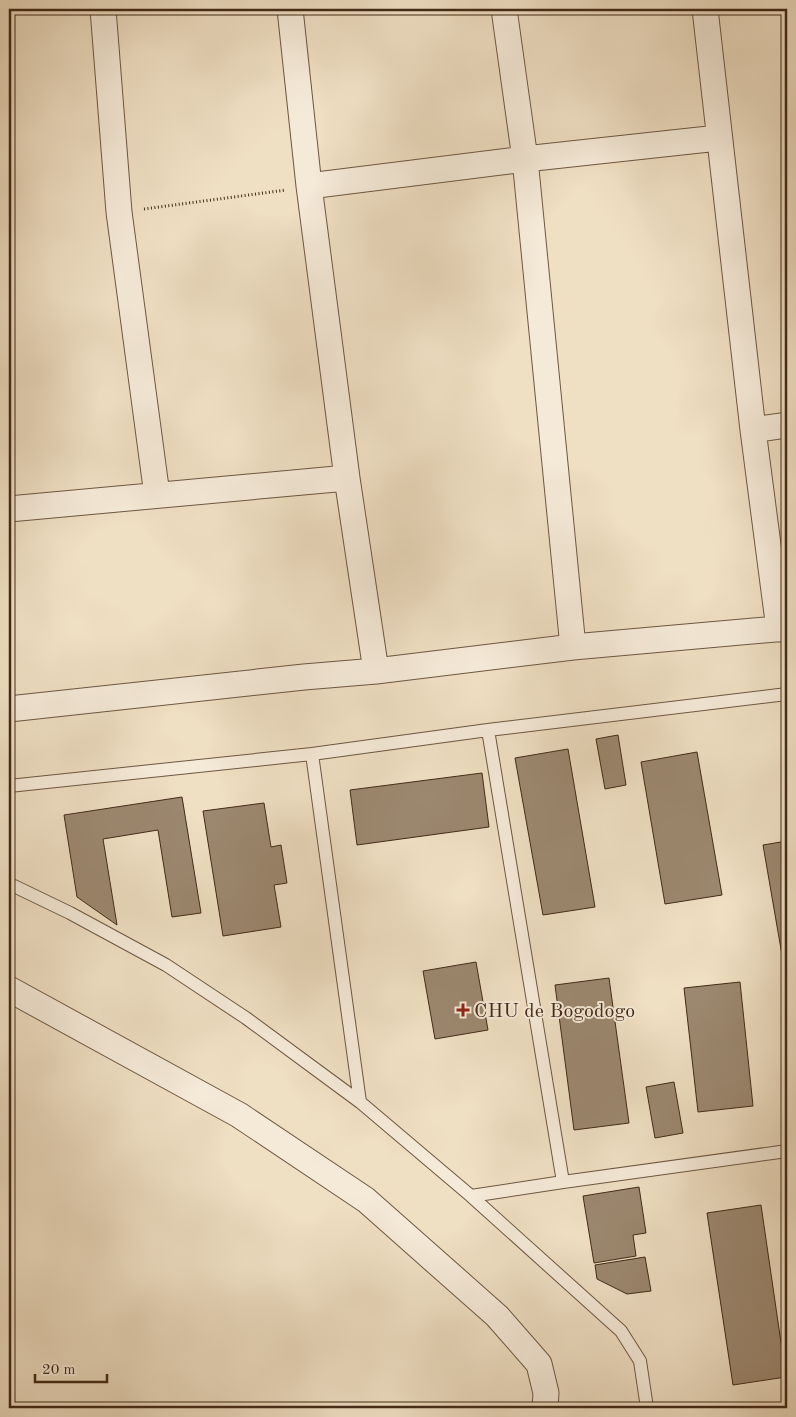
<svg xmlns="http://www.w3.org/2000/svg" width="796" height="1417" font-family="'Old Standard TT',serif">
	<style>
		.building { fill: #9c8870; stroke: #422a17 }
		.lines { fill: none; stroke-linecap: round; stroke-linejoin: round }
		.lane-casing { stroke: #6d5742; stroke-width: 14 }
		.street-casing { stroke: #6d5742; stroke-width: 27 }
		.path { stroke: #422a17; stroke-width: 3; stroke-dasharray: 1 2.5; stroke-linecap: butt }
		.lane { stroke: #f5ead8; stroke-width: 12 }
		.street { stroke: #f5ead8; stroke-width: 25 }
		.poi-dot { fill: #8f2418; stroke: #f5ead8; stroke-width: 2 }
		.labels { text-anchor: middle; stroke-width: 4; stroke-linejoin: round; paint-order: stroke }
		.poi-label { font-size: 20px; fill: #422a17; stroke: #f5ead8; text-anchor: start }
	</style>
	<rect width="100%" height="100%" fill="#efdfc3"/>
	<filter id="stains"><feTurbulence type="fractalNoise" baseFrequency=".004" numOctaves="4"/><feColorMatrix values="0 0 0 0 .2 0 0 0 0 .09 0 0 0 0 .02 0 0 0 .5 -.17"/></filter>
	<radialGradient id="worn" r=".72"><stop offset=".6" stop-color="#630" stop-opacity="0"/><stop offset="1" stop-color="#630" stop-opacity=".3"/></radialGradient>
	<!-- building -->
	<path class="building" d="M 618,735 L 626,785 L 605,789 L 596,739 Z
		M 568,749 L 595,907 L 543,915 L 515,758 Z
		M 697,752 L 722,895 L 665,904 L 641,762 Z
		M 482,773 L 489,827 L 357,845 L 350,790 Z
		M 182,797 L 201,913 L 172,917 L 158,830 L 103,839 L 117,925 L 77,897 L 64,815 Z
		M 264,803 L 271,847 L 281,845 L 287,883 L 274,885 L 281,927 L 223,936 L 203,811 Z
		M 787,841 L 787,984 L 763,845 Z
		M 476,962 L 488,1030 L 435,1039 L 423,971 Z
		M 609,978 L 629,1123 L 574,1130 L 555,985 Z
		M 740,982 L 753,1106 L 698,1112 L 684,988 Z
		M 674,1082 L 683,1133 L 655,1138 L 646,1087 Z
		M 639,1187 L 646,1233 L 633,1235 L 636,1256 L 594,1263 L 583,1196 Z
		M 761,1205 L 786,1377 L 733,1385 L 707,1213 Z
		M 645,1257 L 651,1291 L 627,1294 L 597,1279 L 595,1265 Z"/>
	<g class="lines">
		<defs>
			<path id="lane" d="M 312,754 L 360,1102
				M 9,786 L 312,754 L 488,730 L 787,694
				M 14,886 L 70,913 L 166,965 L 246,1018 L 360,1102 L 471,1196 L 621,1331 L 640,1361 L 647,1408
				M 563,1182 L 787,1151
				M 471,1196 L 563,1182 L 488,730"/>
			<path id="street" d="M 103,9 L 119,212 L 157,495
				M 290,9 L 309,186 L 347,478 L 376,671
				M 504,9 L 525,159 L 573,647
				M 705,9 L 753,430 L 779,629
				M 309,186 L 525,159 L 718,138
				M 753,430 L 787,425
				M 9,509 L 347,478
				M 9,709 L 304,677 L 376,671 L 573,647 L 787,628
				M 9,989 L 239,1115 L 366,1200 L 497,1316 L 539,1364 L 546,1393 L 545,1408"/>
		</defs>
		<!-- lane casing -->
		<use href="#lane" class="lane-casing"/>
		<!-- street casing -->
		<use href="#street" class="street-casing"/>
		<!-- path -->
		<path class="path" d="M 144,209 L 286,190"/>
		<!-- lane -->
		<use href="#lane" class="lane"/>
		<!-- street -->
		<use href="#street" class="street"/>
	</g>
	<!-- markers -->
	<path class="poi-dot" d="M460.5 1002.5h5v5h5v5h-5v5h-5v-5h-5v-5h5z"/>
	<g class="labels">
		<!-- poi labels -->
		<g class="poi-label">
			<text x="474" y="1017">CHU de Bogodogo</text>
		</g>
	</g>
	<!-- margin -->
	<rect width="796" height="1417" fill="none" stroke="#efdfc3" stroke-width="30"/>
	<rect x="10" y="10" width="776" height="1397" fill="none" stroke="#422a17" stroke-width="2.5"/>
	<rect x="15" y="15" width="766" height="1387" fill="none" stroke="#422a17"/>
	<!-- scale -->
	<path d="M35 1374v8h72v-8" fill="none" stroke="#422a17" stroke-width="2.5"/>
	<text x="42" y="1374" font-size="15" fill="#422a17" stroke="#f5ead8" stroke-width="4" paint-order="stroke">20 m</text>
	<rect width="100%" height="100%" filter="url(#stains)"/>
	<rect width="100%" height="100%" fill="url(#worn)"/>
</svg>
